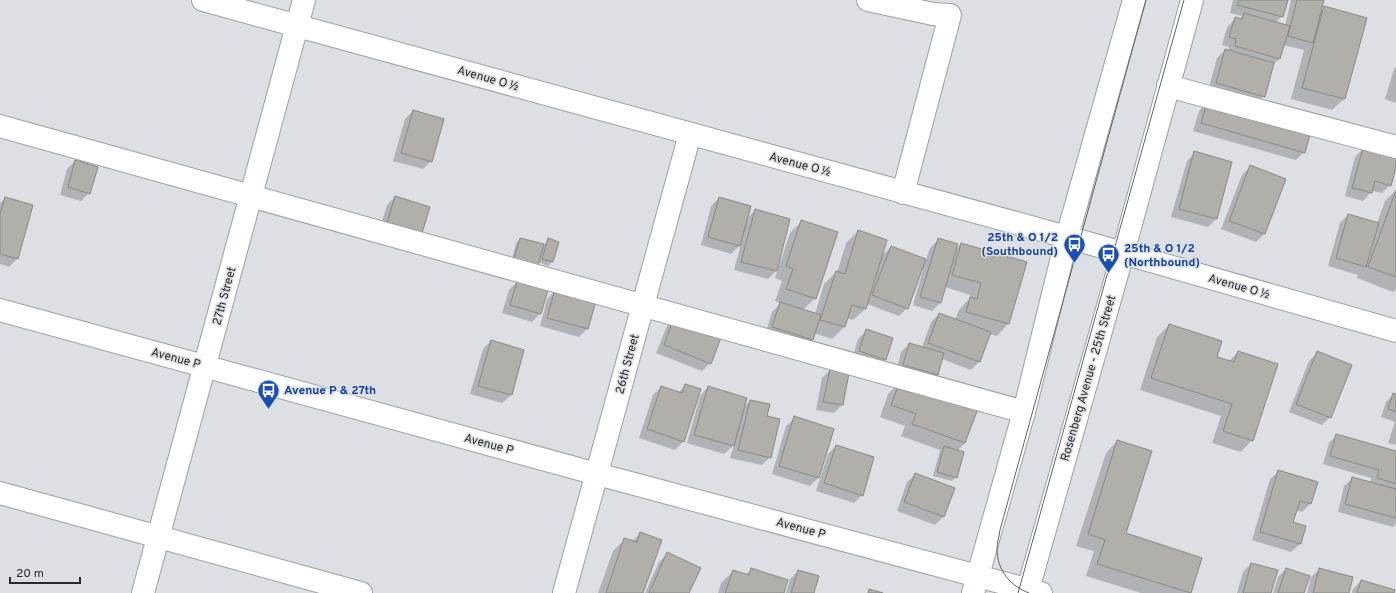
<svg xmlns="http://www.w3.org/2000/svg" width="1396" height="593" font-family="Overpass,sans-serif">
	<style>
		.shadow { fill: #0003 }
		.building { fill: #b2afaa; stroke: #8a8783 }
		.lines { fill: none; stroke-linecap: round; stroke-linejoin: round }
		.minor-casing { stroke: #9ca0a4; stroke-width: 24 }
		.major-casing { stroke: #9ca0a4; stroke-width: 24 }
		.minor { stroke: #fff; stroke-width: 22 }
		.major { stroke: #fff; stroke-width: 22 }
		.tram { stroke: #616366; stroke-width: 1 }
		.labels { text-anchor: middle; stroke-width: 3; stroke-linejoin: round; paint-order: stroke }
		.street-label { font-size: 12px; fill: #292a2c; stroke: #dce0e4 }
		.transit-label { font-size: 12px; font-weight: bold; fill: #164399; stroke: #dce0e4; text-anchor: start }
	</style>
	<rect width="100%" height="100%" fill="#dce0e4"/>
	<!-- shadow -->
	<path class="shadow" d="M 1233,0 L 1287,0 L 1282,16 L 1276,23 L 1285,26 L 1291,0 L 1323,0 L 1320,13 L 1325,7 L 1344,99 L 1332,110 L 1291,99 L 1304,50 L 1283,45 L 1279,59 L 1272,66 L 1264,96 L 1256,104 L 1208,91 L 1217,58 L 1225,50 L 1228,51 L 1229,47 L 1222,45 L 1227,27 L 1236,18 L 1239,20 L 1242,16 L 1230,13 Z
		M 1396,67 L 1396,103 L 1385,99 L 1394,69 Z
		M 1207,103 L 1304,152 L 1296,160 L 1193,131 L 1199,111 Z
		M 413,111 L 431,161 L 423,169 L 393,161 L 405,119 Z
		M 1363,149 L 1396,158 L 1396,163 L 1390,185 L 1382,193 L 1372,191 L 1363,201 L 1345,196 L 1355,157 Z
		M 1195,153 L 1231,162 L 1216,219 L 1208,227 L 1171,217 L 1187,161 Z
		M 75,161 L 89,193 L 81,201 L 60,195 L 67,169 Z
		M 1250,167 L 1284,180 L 1264,234 L 1256,242 L 1221,229 L 1242,175 Z
		M 1396,190 L 1396,289 L 1393,292 L 1357,278 L 1358,275 L 1328,266 L 1340,223 L 1348,215 L 1377,223 L 1385,201 Z
		M 395,197 L 413,241 L 379,231 L 387,205 Z
		M 5,198 L 32,205 L 17,259 L 9,267 L 0,264 L 0,203 Z
		M 719,198 L 746,220 L 755,210 L 776,268 L 778,269 L 768,279 L 734,270 L 741,244 L 731,254 L 701,245 L 711,206 Z
		M 802,221 L 815,298 L 803,310 L 815,314 L 824,284 L 836,272 L 837,273 L 846,243 L 858,231 L 881,256 L 891,247 L 926,260 L 930,248 L 938,240 L 956,250 L 961,244 L 1026,263 L 1008,324 L 997,336 L 989,334 L 979,362 L 971,370 L 942,359 L 938,374 L 929,382 L 896,373 L 901,352 L 909,344 L 922,347 L 931,322 L 939,314 L 955,320 L 959,310 L 969,299 L 970,295 L 945,287 L 940,303 L 932,311 L 913,305 L 923,270 L 922,269 L 907,308 L 899,316 L 867,304 L 865,309 L 853,320 L 847,318 L 844,327 L 832,339 L 814,333 L 812,339 L 804,347 L 765,335 L 772,312 L 781,303 L 775,301 L 782,281 L 775,278 L 790,233 Z
		M 520,239 L 544,245 L 549,239 L 552,262 L 548,266 L 538,262 L 511,262 L 516,243 Z
		M 517,282 L 540,314 L 532,322 L 502,313 L 509,290 Z
		M 555,291 L 594,301 L 587,329 L 579,337 L 540,326 L 547,299 Z
		M 675,318 L 710,363 L 702,371 L 656,353 L 667,326 Z
		M 1169,325 L 1215,357 L 1229,361 L 1238,352 L 1252,440 L 1241,452 L 1212,443 L 1221,416 L 1140,390 L 1157,337 Z
		M 866,331 L 885,359 L 877,367 L 852,359 L 858,339 Z
		M 491,341 L 523,350 L 511,395 L 502,403 L 470,394 L 483,349 Z
		M 1317,353 L 1330,417 L 1322,425 L 1289,412 L 1309,361 Z
		M 830,370 L 848,374 L 842,405 L 834,413 L 816,410 L 822,378 Z
		M 900,382 L 965,443 L 957,451 L 956,477 L 952,481 L 933,476 L 940,450 L 901,436 L 905,426 L 880,417 L 888,394 Z
		M 685,386 L 683,442 L 675,450 L 639,438 L 653,395 L 661,387 L 678,393 Z
		M 708,387 L 743,408 L 750,401 L 766,416 L 770,457 L 762,465 L 730,458 L 734,445 L 724,454 L 687,443 L 700,396 Z
		M 1394,394 L 1396,395 L 1396,445 L 1388,443 L 1395,422 L 1381,417 L 1386,402 Z
		M 795,418 L 818,478 L 810,486 L 772,474 L 786,426 Z
		M 1337,435 L 1396,452 L 1396,524 L 1393,527 L 1338,512 L 1344,486 L 1353,478 L 1370,483 L 1371,478 L 1323,464 L 1329,443 Z
		M 1117,441 L 1125,534 L 1201,558 L 1190,593 L 1141,593 L 1086,576 L 1094,551 L 1076,546 L 1106,453 Z
		M 836,446 L 862,495 L 854,503 L 816,491 L 828,454 Z
		M 1279,471 L 1316,482 L 1310,504 L 1302,512 L 1296,510 L 1292,523 L 1304,527 L 1300,544 L 1291,552 L 1252,540 L 1270,479 Z
		M 916,474 L 953,488 L 943,517 L 935,525 L 897,511 L 907,482 Z
		M 640,533 L 642,593 L 598,593 L 613,551 L 625,539 L 632,542 Z
		M 667,554 L 688,593 L 645,593 L 659,562 Z
		M 1251,564 L 1270,593 L 1237,593 L 1243,572 Z
		M 1286,569 L 1303,593 L 1273,593 L 1278,577 Z
		M 1320,569 L 1348,593 L 1307,593 L 1311,577 Z
		M 751,570 L 783,593 L 718,593 L 721,583 L 733,571 L 745,575 Z
		M 798,571 L 813,593 L 786,593 L 790,579 Z
		M 1361,581 L 1393,593 L 1352,593 L 1353,589 Z"/>
	<!-- building -->
	<path class="building" d="M 1239,0 L 1288,0 L 1283,17 L 1237,5 Z
		M 1297,0 L 1324,0 L 1313,43 L 1288,36 Z
		M 1324,6 L 1367,18 L 1345,99 L 1302,88 Z
		M 1244,13 L 1290,26 L 1280,59 L 1235,46 L 1236,39 L 1229,37 L 1235,17 L 1242,19 Z
		M 1225,49 L 1274,63 L 1265,97 L 1216,83 Z
		M 1207,102 L 1311,131 L 1305,153 L 1201,123 Z
		M 413,110 L 444,119 L 432,162 L 401,153 Z
		M 1363,148 L 1396,157 L 1396,167 L 1391,186 L 1375,181 L 1372,193 L 1352,188 Z
		M 1194,151 L 1232,162 L 1217,219 L 1179,209 Z
		M 75,160 L 98,167 L 90,194 L 68,187 Z
		M 1250,165 L 1286,179 L 1265,234 L 1229,221 Z
		M 1396,190 L 1396,277 L 1368,267 Z
		M 395,196 L 430,207 L 422,233 L 387,223 Z
		M 5,197 L 33,205 L 18,259 L 0,254 L 0,214 Z
		M 719,197 L 751,206 L 740,246 L 708,237 Z
		M 755,209 L 790,219 L 777,271 L 741,262 Z
		M 1348,214 L 1379,223 L 1366,267 L 1336,258 Z
		M 801,220 L 838,232 L 816,299 L 786,289 L 793,269 L 786,266 Z
		M 858,230 L 887,240 L 866,309 L 852,305 L 845,327 L 820,320 L 836,271 L 845,274 Z
		M 520,238 L 544,244 L 538,265 L 514,259 Z
		M 548,238 L 559,242 L 553,262 L 542,259 Z
		M 938,238 L 958,244 L 941,303 L 920,297 Z
		M 961,243 L 1027,262 L 1009,324 L 966,312 L 970,297 L 977,299 L 981,283 L 952,275 Z
		M 891,246 L 926,259 L 908,309 L 872,295 Z
		M 517,281 L 548,290 L 541,314 L 510,305 Z
		M 555,289 L 596,301 L 588,329 L 547,318 Z
		M 780,302 L 821,315 L 813,340 L 772,327 Z
		M 939,313 L 991,332 L 980,362 L 928,343 Z
		M 674,317 L 722,335 L 711,364 L 664,345 Z
		M 1169,324 L 1222,341 L 1217,357 L 1234,362 L 1238,351 L 1278,364 L 1253,441 L 1223,431 L 1232,404 L 1151,378 Z
		M 866,329 L 893,338 L 886,360 L 859,351 Z
		M 491,340 L 524,350 L 512,395 L 478,386 Z
		M 909,343 L 944,353 L 938,375 L 903,365 Z
		M 1317,351 L 1352,365 L 1331,418 L 1296,404 Z
		M 830,369 L 849,373 L 843,405 L 823,402 Z
		M 900,381 L 979,406 L 965,443 L 912,424 L 916,414 L 891,405 Z
		M 685,384 L 701,389 L 684,442 L 647,429 L 661,386 L 682,393 Z
		M 708,386 L 747,398 L 734,446 L 694,435 Z
		M 1393,393 L 1396,394 L 1396,412 L 1388,409 Z
		M 750,400 L 770,404 L 767,416 L 780,419 L 771,458 L 738,450 Z
		M 794,416 L 834,429 L 819,478 L 779,466 Z
		M 1336,434 L 1396,451 L 1396,484 L 1377,478 L 1379,470 L 1330,456 Z
		M 1117,440 L 1152,451 L 1126,533 L 1202,558 L 1191,593 L 1097,564 L 1105,540 L 1088,534 Z
		M 836,445 L 874,457 L 863,496 L 824,483 Z
		M 944,446 L 964,452 L 957,478 L 937,472 Z
		M 1278,470 L 1318,482 L 1311,504 L 1300,501 L 1293,522 L 1306,526 L 1301,544 L 1260,532 Z
		M 915,473 L 955,488 L 944,517 L 904,502 Z
		M 1352,477 L 1396,489 L 1396,518 L 1345,504 Z
		M 640,532 L 662,540 L 643,593 L 606,593 L 624,538 L 637,542 Z
		M 667,552 L 701,568 L 689,593 L 649,593 Z
		M 1251,563 L 1278,570 L 1271,593 L 1243,593 Z
		M 751,568 L 788,580 L 784,593 L 725,593 L 733,570 L 749,575 Z
		M 1286,568 L 1310,576 L 1304,593 L 1278,593 Z
		M 1319,568 L 1353,577 L 1349,593 L 1313,593 Z
		M 798,570 L 819,576 L 814,593 L 791,593 Z
		M 1361,580 L 1395,590 L 1394,593 L 1357,593 Z
		M 869,589 L 883,593 L 868,593 Z"/>
	<g class="lines">
		<defs>
			<path id="minor" d="M 203,0 L 1067,237 L 1396,331
				M 868,0 L 933,14 L 950,15 L 903,193
				M 1168,86 L 1396,147
				M 0,126 L 1024,412
				M 0,493 L 361,593
				M 143,593 L 304,0
				M 564,593 L 690,134"/>
			<path id="major" d="M 0,310 L 597,474 L 1041,593
				M 973,593 L 1024,412 L 1067,237 L 1134,0
				M 1027,593 L 1123,253 L 1192,0"/>
		</defs>
		<!-- minor casing -->
		<use href="#minor" class="minor-casing"/>
		<!-- major casing -->
		<use href="#major" class="major-casing"/>
		<!-- minor -->
		<use href="#minor" class="minor"/>
		<!-- major -->
		<use href="#major" class="major"/>
		<!-- tram -->
		<path class="tram" d="M 1018,593 L 1184,0
			M 1029,593 C 1010,586 997,570 997,549 C 997,543 999,537 1000,530 L 1146,0"/>
	</g>
	<!-- icons -->
	<defs>
		<symbol id="bus-pin" viewBox="-11 -11 22 30"><path d="M0 17L-7.5 6A9.5 9.5 0 1 1 7.5 6Z" fill="#1a4fb4" stroke="#dce0e4"/><path d="M-5-6H5V4H4V6H2V4H-2V6H-4V4H-5ZM-3.5-4V0h7V-4ZM-3.5 1.2v1.5H-2V1.2ZM2 1.2v1.5H3.5V1.2Z" fill="#fff"/></symbol>
	</defs>
	<g fill-rule="evenodd">
		<use href="#bus-pin" x="1062" y="232" width="25" height="34"/>
		<use href="#bus-pin" x="1096" y="242" width="25" height="34"/>
		<use href="#bus-pin" x="256" y="378" width="25" height="34"/>
	</g>
	<g class="labels">
		<!-- street labels -->
		<g class="street-label">
			<text transform="translate(488 78) rotate(16)" y="4">Avenue O ½</text>
			<text transform="translate(800 164) rotate(15)" y="4">Avenue O ½</text>
			<text transform="translate(1239 286) rotate(16)" y="4">Avenue O ½</text>
			<text transform="translate(224 296) rotate(-75)" y="4">27th Street</text>
			<text transform="translate(176 358) rotate(15)" y="4">Avenue P</text>
			<text transform="translate(627 364) rotate(-75)" y="4">26th Street</text>
			<text transform="translate(1088 378) rotate(-74)" y="4">Rosenberg Avenue - 25th Street</text>
			<text transform="translate(489 444) rotate(15)" y="4">Avenue P</text>
			<text transform="translate(801 528) rotate(15)" y="4">Avenue P</text>
		</g>
		<!-- transit labels -->
		<g class="transit-label">
			<text x="1058" y="241" text-anchor="end">25th &amp; O 1/2<tspan x="1058" dy="14">(Southbound)</tspan></text>
			<text x="1124" y="252">25th &amp; O 1/2<tspan x="1124" dy="14">(Northbound)</tspan></text>
			<text x="284" y="394">Avenue P &amp; 27th</text>
		</g>
	</g>
	<!-- scale -->
	<path d="M10 577v6h70v-6" fill="none" stroke="#292a2c" stroke-width="2"/>
	<text x="16" y="577" font-size="12" fill="#292a2c" stroke="#dce0e4" stroke-width="3" paint-order="stroke">20 m</text>
</svg>
